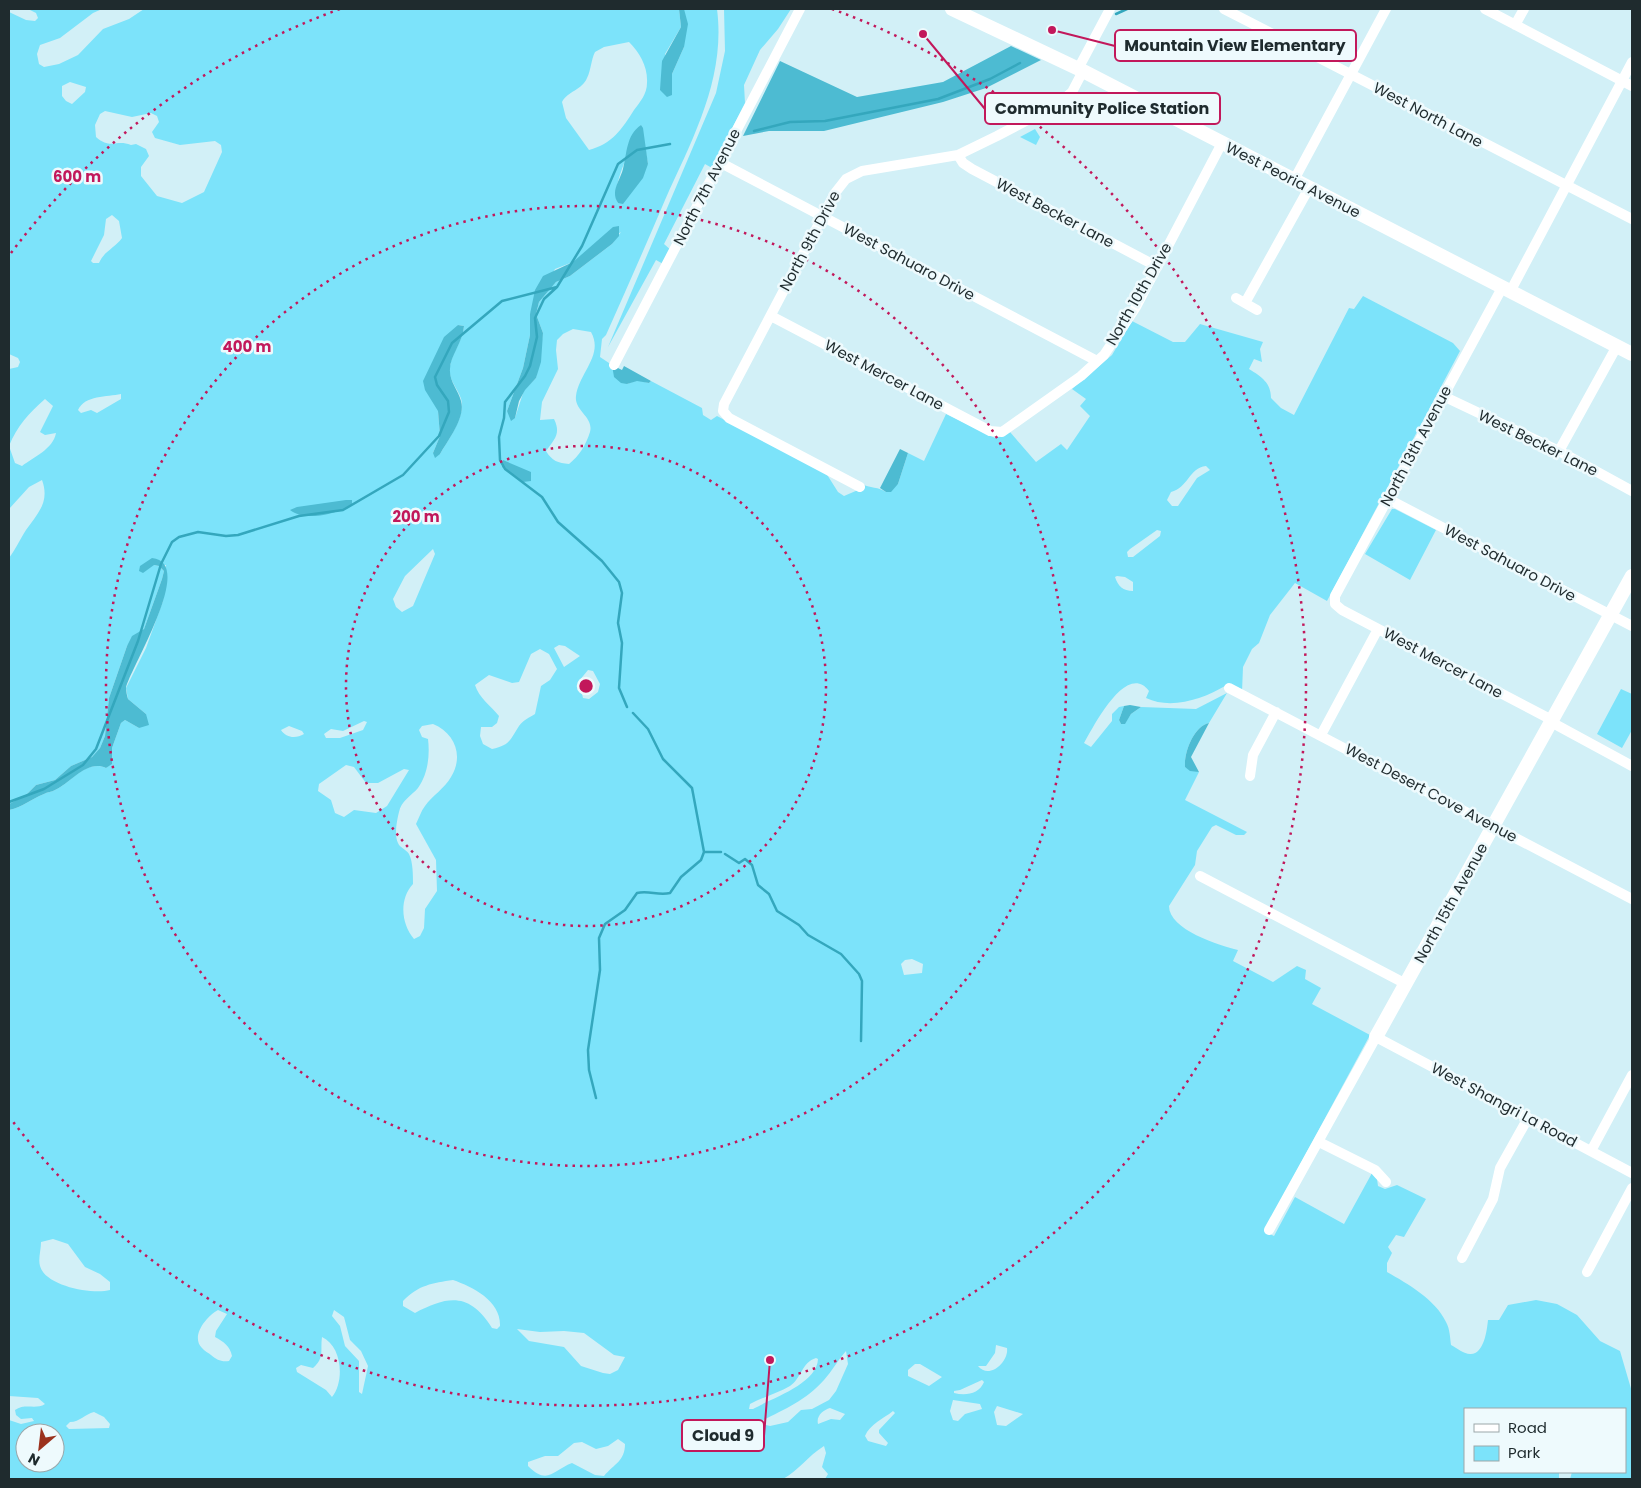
<svg xmlns="http://www.w3.org/2000/svg" width="1641" height="1488" font-family="Poppins,sans-serif">
	<style>
		.green { fill: #7ce3fa; fill-rule: evenodd }
		.forest { fill: #4dbbd2 }
		.lines { fill: none; stroke-linecap: round; stroke-linejoin: round }
		.stream { stroke: #34a7bd; stroke-width: 2.5 }
		.street { stroke: #fff; stroke-width: 10 }
		.secondary { stroke: #fff; stroke-width: 14 }
		.ring { fill: none; stroke: #c2185b; stroke-width: 2.5; stroke-dasharray: 2.5 5 }
		.labels { text-anchor: middle; stroke-width: 5; stroke-linejoin: round; paint-order: stroke }
		.street-label { font-size: 15px; fill: #1f2b2e; stroke: #eefafd }
		.centre { fill: #c2185b; stroke: #eefafd; stroke-width: 2.5 }
		.ring-label { font-size: 15px; text-anchor: middle; font-weight: bold; fill: #c2185b; stroke: #eefafd; stroke-width: 5; stroke-linejoin: round; paint-order: stroke }
		.leader { fill: none; stroke: #c2185b; stroke-width: 2 }
		.callout-dot { fill: #c2185b; stroke: #eefafd; stroke-width: 2 }
		.callout { fill: #eefafd; stroke: #c2185b; stroke-width: 2 }
		.callout-label { font-size: 16px; text-anchor: middle; font-weight: bold; fill: #1f2b2e }
	</style>
	<rect width="100%" height="100%" fill="#d2f0f7"/>
	<!-- green -->
	<path class="green" d="M 28,9 L 102,9 L 93,13 L 60,38 L 40,45 L 37,54 L 39,64 L 44,67 L 59,64 L 78,55 L 103,29 L 129,19 L 144,9 L 679,9 L 681,27 L 665,54 L 672,94 L 672,74 L 684,47 L 684,9 L 717,9 C 726,78 693,138 665,200 C 646,245 626,290 606,335 L 602,339 L 600,357 L 612,365 L 627,384 L 637,380 L 649,383 L 651,381 L 702,408 L 703,415 L 711,420 L 717,416 L 826,473 L 838,492 L 844,496 L 858,490 L 861,484 C 870,488 879,487 886,492 L 898,484 L 908,453 L 924,461 L 946,414 L 995,438 L 1010,432 L 1036,462 L 1061,444 L 1067,450 L 1090,416 L 1080,406 L 1086,399 L 1072,389 L 1112,355 L 1132,321 L 1173,342 L 1185,342 L 1200,324 L 1263,342 L 1260,349 L 1262,362 L 1254,359 L 1249,369 C 1262,377 1271,383 1271,398 L 1281,408 L 1294,415 L 1349,308 L 1354,309 L 1363,296 L 1453,343 L 1460,351 L 1327,601 L 1295,583 L 1270,615 L 1259,643 L 1252,649 L 1243,667 L 1242,692 L 1225,686 C 1203,699 1171,710 1146,698 L 1149,691 C 1126,661 1093,728 1084,743 L 1091,747 L 1112,721 L 1112,714 L 1119,707 L 1124,706 L 1119,720 L 1121,724 L 1125,723 L 1131,714 L 1141,707 L 1196,709 L 1227,693 L 1209,723 C 1194,726 1184,752 1185,767 L 1199,772 L 1185,800 L 1247,832 L 1244,835 L 1236,835 L 1216,825 L 1212,827 L 1197,851 L 1195,865 L 1169,906 C 1169,930 1219,945 1238,950 L 1233,961 L 1273,982 L 1297,966 L 1306,970 L 1305,979 L 1321,988 L 1312,1004 L 1370,1035 L 1264,1231 L 1274,1236 L 1295,1197 L 1344,1224 L 1372,1173 L 1377,1179 L 1378,1186 L 1385,1189 L 1397,1185 L 1426,1199 L 1404,1237 L 1396,1235 L 1388,1247 L 1392,1253 L 1387,1263 L 1387,1272 C 1408,1284 1435,1299 1446,1322 C 1450,1329 1450,1338 1451,1345 C 1457,1348 1464,1354 1470,1354 C 1484,1355 1487,1330 1488,1320 L 1499,1320 L 1508,1305 L 1536,1300 L 1557,1304 L 1577,1315 L 1600,1341 L 1620,1351 L 1632,1392 L 1632,1479 L 1570,1479 L 1572,1472 L 1625,1472 L 1625,1409 L 1465,1409 L 1465,1472 L 1559,1472 L 1559,1479 L 825,1479 L 828,1474 L 822,1467 L 826,1453 L 824,1446 C 808,1456 799,1470 783,1479 L 9,1479 L 9,1420 L 21,1424 L 34,1421 L 32,1418 L 21,1419 L 16,1415 L 15,1410 C 25,1403 36,1410 45,1404 L 38,1398 L 9,1396 L 9,810 C 23,807 31,799 44,794 C 47,792 52,792 55,790 C 71,783 86,759 106,768 L 111,764 L 112,748 L 121,723 L 125,720 L 139,728 L 146,714 L 128,699 L 126,688 L 146,648 L 163,601 L 166,565 L 154,565 L 159,566 L 164,571 L 162,579 L 144,629 L 127,646 L 109,698 L 105,736 L 100,748 L 92,757 L 71,766 L 55,780 L 36,785 L 26,795 L 9,804 L 9,558 C 16,549 20,539 26,530 C 38,513 50,502 42,480 L 29,487 L 9,509 L 9,369 L 18,367 L 20,362 L 18,358 L 9,354 L 9,12 L 26,20 L 35,21 L 38,18 L 36,13 ZM 629,42 C 640,53 648,67 647,83 C 647,94 640,102 634,110 C 622,129 612,144 589,150 L 566,118 L 562,102 C 568,91 582,90 587,78 C 591,70 591,60 595,52 L 604,47 ZM 70,82 L 86,87 L 85,92 L 72,104 L 66,101 L 62,96 L 62,86 ZM 105,111 L 132,117 L 151,113 L 157,116 L 159,122 L 152,132 L 155,138 L 180,145 L 215,141 L 221,145 L 222,152 L 204,192 L 182,203 L 157,196 L 141,176 L 141,167 L 149,156 L 146,149 L 136,144 L 131,145 C 116,139 111,150 96,137 L 95,125 L 100,114 ZM 641,125 L 648,164 L 618,203 C 609,189 634,142 641,125 ZM 112,215 L 119,221 L 122,238 C 115,248 104,251 99,263 L 93,263 L 91,261 L 104,235 L 106,219 ZM 621,232 L 612,244 L 570,276 L 556,282 L 539,302 L 536,314 L 543,333 L 536,378 L 524,390 L 515,418 L 507,411 L 523,368 L 530,335 L 530,314 L 555,269 L 573,262 ZM 458,325 L 464,326 C 463,341 452,352 450,366 C 447,381 461,391 462,403 C 463,420 448,440 440,454 L 433,453 L 440,436 L 438,411 ZM 573,329 L 591,332 C 604,355 579,373 576,396 C 574,411 594,417 590,432 C 586,445 579,456 569,464 C 558,463 552,461 546,451 C 555,439 561,433 554,419 L 540,420 L 542,402 L 558,369 L 556,350 L 557,340 L 563,334 ZM 121,394 L 121,399 L 97,413 L 91,410 L 81,413 L 78,410 C 85,395 107,397 121,394 ZM 45,399 L 53,406 L 40,432 L 45,435 L 56,433 C 53,449 34,457 22,466 L 15,463 L 9,446 C 17,426 29,413 45,399 ZM 1206,466 L 1210,470 L 1197,478 L 1178,506 L 1172,506 L 1167,500 L 1171,492 C 1188,488 1189,468 1206,466 ZM 1157,530 L 1161,531 L 1160,536 L 1133,557 L 1128,557 L 1127,552 L 1130,549 ZM 433,549 L 435,554 L 413,606 L 402,612 L 396,607 L 393,599 L 405,576 ZM 1117,576 L 1125,577 L 1133,582 L 1133,591 C 1123,591 1118,586 1115,577 ZM 559,645 L 565,646 L 580,656 L 564,667 L 554,648 ZM 540,649 L 549,654 L 557,669 L 550,680 L 541,686 L 535,714 C 530,717 522,721 519,726 C 510,740 510,745 492,749 L 483,744 L 480,736 L 481,727 L 492,727 L 497,723 L 499,716 C 490,705 479,698 475,685 L 489,675 L 512,683 L 519,682 L 531,654 ZM 588,670 L 593,671 L 600,684 L 598,692 L 589,699 L 583,698 L 579,681 ZM 364,721 L 367,722 L 363,730 L 340,738 L 326,738 L 324,734 L 331,729 L 343,731 ZM 433,724 C 455,733 464,756 451,777 C 445,788 432,796 425,806 C 421,811 419,818 416,824 L 436,860 L 437,891 L 425,909 L 424,928 L 420,936 L 414,939 C 401,924 399,899 413,884 C 413,875 413,862 409,854 C 406,849 400,848 398,843 C 394,835 397,820 399,812 C 401,801 411,796 418,788 C 428,774 430,755 428,739 L 422,737 L 419,730 L 422,726 ZM 289,726 L 302,731 L 304,734 C 296,739 286,738 281,730 ZM 346,765 L 354,767 L 366,783 L 378,783 L 404,769 L 409,770 L 387,806 L 376,813 L 354,810 L 344,817 L 335,813 L 331,800 L 318,791 L 319,784 ZM 912,959 L 923,964 L 922,973 L 904,975 L 901,964 L 905,960 ZM 53,1239 L 68,1244 L 85,1267 L 100,1274 L 110,1282 L 110,1290 C 93,1295 45,1286 40,1266 C 38,1259 41,1250 41,1242 ZM 453,1280 C 473,1287 501,1301 500,1326 L 497,1329 L 492,1328 C 470,1293 449,1295 415,1313 L 403,1306 L 403,1301 C 418,1285 433,1283 453,1280 ZM 218,1310 L 227,1314 L 216,1331 L 215,1337 C 224,1342 230,1346 232,1356 L 229,1361 C 221,1362 217,1360 211,1355 C 209,1353 204,1351 202,1348 C 190,1336 207,1316 218,1310 ZM 334,1310 L 344,1317 L 350,1340 L 361,1351 L 368,1366 L 362,1394 L 359,1392 L 359,1361 L 345,1346 L 340,1326 L 332,1316 ZM 517,1329 L 540,1332 L 564,1331 L 584,1333 L 614,1355 L 625,1357 L 618,1370 L 610,1374 L 603,1373 L 581,1366 L 564,1347 L 529,1341 ZM 322,1337 C 342,1346 345,1381 332,1397 L 326,1390 L 297,1372 L 296,1368 L 301,1365 L 313,1368 C 325,1358 320,1350 322,1337 ZM 996,1345 L 1007,1348 C 1009,1362 989,1380 978,1366 L 986,1366 L 995,1353 ZM 846,1351 L 848,1364 L 836,1391 L 829,1400 L 812,1409 L 801,1410 L 788,1422 L 770,1426 L 758,1423 C 784,1409 804,1402 824,1380 C 832,1371 838,1360 846,1351 ZM 816,1358 L 818,1359 C 817,1384 772,1398 753,1409 L 749,1409 L 750,1404 C 763,1397 778,1393 790,1386 C 801,1379 802,1362 816,1358 ZM 915,1364 L 920,1364 L 942,1377 L 929,1386 L 908,1376 L 908,1370 ZM 982,1380 L 984,1382 C 979,1394 966,1396 954,1393 L 954,1391 L 960,1390 ZM 953,1400 L 980,1404 L 982,1409 L 965,1414 L 958,1421 L 953,1420 L 950,1411 ZM 997,1406 L 1023,1414 L 1006,1426 L 997,1425 L 994,1412 ZM 830,1408 L 845,1414 L 840,1420 L 831,1419 L 818,1424 C 816,1416 823,1410 830,1408 ZM 893,1411 L 895,1413 L 879,1430 L 879,1433 L 888,1443 L 886,1446 L 868,1441 L 865,1436 C 870,1424 883,1419 893,1411 ZM 94,1412 L 104,1417 L 110,1424 L 109,1428 L 69,1429 L 66,1426 L 70,1422 C 80,1422 85,1414 94,1412 ZM 25,1433 L 55,1433 L 55,1463 L 25,1463 ZM 618,1439 L 625,1444 C 625,1461 614,1464 604,1476 L 595,1475 L 572,1463 C 553,1470 548,1486 528,1466 L 528,1462 L 545,1456 L 558,1456 L 574,1443 L 582,1442 L 596,1449 L 608,1446 Z
		M 724,9 L 791,9 L 778,29 L 760,50 L 744,85 L 745,103 L 712,168 L 705,164 L 664,244 L 672,251 L 665,265 L 656,260 L 608,347 L 716,93 L 725,51 Z
		M 1035,129 L 1040,137 L 1036,145 L 1020,137 Z
		M 1392,509 L 1395,509 L 1436,530 L 1410,580 L 1365,554 Z
		M 1621,689 L 1632,694 L 1632,730 L 1622,748 L 1597,734 Z"/>
	<!-- forest -->
	<path class="forest" d="M 679,9 L 684,9 L 688,24 L 684,47 L 672,74 L 672,95 L 667,97 L 660,90 L 662,61 L 681,27 Z
		M 1011,46 L 1041,60 L 986,88 L 943,102 L 824,131 L 769,131 L 743,136 L 780,61 L 857,97 L 943,82 Z
		M 641,125 L 643,128 L 648,164 L 643,178 L 623,204 L 618,203 C 610,191 620,181 623,169 C 627,154 626,135 641,125 Z
		M 619,226 L 619,236 L 612,244 L 570,276 L 556,282 L 539,302 L 536,314 L 543,333 L 541,362 L 536,378 L 525,390 L 519,401 L 515,418 L 511,421 L 507,411 L 523,368 L 530,335 L 530,314 L 535,290 L 543,276 L 573,262 L 613,227 Z
		M 458,325 L 464,326 C 463,342 450,356 450,369 C 449,381 458,390 461,401 C 466,417 448,440 440,454 L 435,458 L 433,453 L 440,436 L 438,411 L 425,390 L 423,381 L 444,337 Z
		M 612,365 L 622,370 L 624,366 L 651,381 L 649,383 L 637,381 L 627,384 L 621,383 L 614,377 Z
		M 900,449 L 908,453 L 898,484 L 891,492 L 886,492 L 880,488 Z
		M 503,460 L 531,472 L 531,481 L 523,482 L 502,467 Z
		M 346,500 L 352,500 L 352,505 C 336,514 305,522 290,510 L 297,507 Z
		M 152,558 C 197,562 130,668 126,688 C 126,691 127,696 128,699 L 146,714 L 149,725 L 139,728 L 125,720 L 121,723 L 112,748 L 112,764 L 106,768 C 87,759 71,783 55,790 C 52,792 47,792 44,794 C 31,799 23,807 9,810 L 9,804 L 26,795 L 36,785 L 55,780 L 71,766 L 92,757 L 100,748 L 105,736 L 109,698 L 127,646 L 132,636 L 144,629 L 162,579 L 164,571 L 159,566 L 154,565 L 143,573 L 139,571 L 140,566 Z
		M 1130,705 L 1141,707 L 1131,714 L 1125,724 L 1121,724 L 1119,720 L 1124,706 Z
		M 1209,723 L 1191,757 L 1199,772 L 1190,771 L 1185,767 C 1184,752 1194,726 1209,723 Z"/>
	<g class="lines">
		<!-- stream -->
		<path class="stream" d="M 1116,14 L 1127,9
			M 754,131 L 790,122 L 825,121 L 938,99 L 990,79 L 1020,63
			M 627,707 L 619,688 L 622,643 L 618,623 L 622,593 L 619,582 L 602,561 L 558,522 L 542,497 L 505,469 L 500,460 L 499,437 L 504,418 L 505,402 L 525,376 L 530,366 L 537,337 L 535,318 L 544,299 L 557,287 L 582,246 L 618,164 L 637,150 L 670,144
			M 9,802 L 44,789 L 83,765 L 96,749 L 138,641 L 161,564 L 172,542 L 179,537 L 198,532 L 226,536 L 238,535 L 299,516 L 343,510 L 403,475 L 439,436 L 449,412 L 448,401 L 437,385 L 435,377 L 452,343 L 502,301 L 557,287
			M 704,852 L 721,852
			M 725,854 L 739,863 L 745,859 L 752,865 L 758,885 L 769,894 L 777,911 L 799,925 L 808,935 L 841,954 L 859,974 L 862,981 L 861,1041
			M 596,1098 L 589,1070 L 588,1050 L 600,970 L 599,938 L 605,924 L 625,910 L 637,893 C 649,890 658,896 670,893 L 681,877 L 701,860 L 704,852 L 692,788 L 663,759 L 648,729 L 633,713"/>
		<!-- street -->
		<path class="street" d="M 1224,9 L 1632,219
			M 1485,9 L 1632,86
			M 1515,25 L 1524,9
			M 1078,69 L 1110,9
			M 958,155 L 963,163 L 972,169 L 1156,266
			M 721,163 L 1097,361
			M 1294,180 L 1386,9
			M 1502,288 L 1335,596 L 1335,604 L 1342,610 L 1552,720
			M 1510,292 L 1632,62
			M 1236,298 L 1257,310
			M 1245,303 L 1309,188
			M 771,316 L 990,431 L 1002,432 L 1081,376 L 1104,355 L 1136,307 L 1222,143
			M 614,365 L 800,9
			M 1443,396 L 1559,451 L 1632,491
			M 1559,451 L 1617,346
			M 860,487 L 729,418 L 723,411 L 724,404 L 835,193 L 846,179 L 862,171 L 958,155 L 997,136 L 1058,104 L 1072,92 L 1083,71
			M 1388,499 L 1632,626
			M 1229,688 L 1632,899
			M 1551,722 L 1632,766
			M 1321,735 L 1378,629
			M 1250,776 L 1253,755 L 1276,712
			M 1200,876 L 1406,984
			M 1319,1142 L 1375,1170 L 1386,1182
			M 1591,1151 L 1632,1075
			M 1269,1230 L 1376,1037 L 1632,1173
			M 1462,1258 L 1493,1199 L 1500,1168 L 1528,1118
			M 1587,1272 L 1632,1188"/>
		<!-- secondary -->
		<path class="secondary" d="M 952,9 L 1083,71 L 1632,354
			M 1376,1037 L 1632,576"/>
	</g>
	<!-- distance rings -->
	<g class="ring">
		<circle cx="586" cy="686" r="240"/>
		<circle cx="586" cy="686" r="480"/>
		<path d="M11 253A720 720 0 0 1 340 9M832 9A720 720 0 1 1 11 1119"/>
	</g>
	<g class="labels">
		<!-- street labels -->
		<g class="street-label">
			<text transform="translate(1428 115) rotate(28)" y="5">West North Lane</text>
			<text transform="translate(1293 180) rotate(27)" y="5">West Peoria Avenue</text>
			<text transform="translate(707 187) rotate(-63)" y="5">North 7th Avenue</text>
			<text transform="translate(1055 213) rotate(28)" y="5">West Becker Lane</text>
			<text transform="translate(810 241) rotate(-62)" y="5">North 9th Drive</text>
			<text transform="translate(909 262) rotate(28)" y="5">West Sahuaro Drive</text>
			<text transform="translate(1139 294) rotate(-60)" y="5">North 10th Drive</text>
			<text transform="translate(884 375) rotate(28)" y="5">West Mercer Lane</text>
			<text transform="translate(1538 443) rotate(26)" y="5">West Becker Lane</text>
			<text transform="translate(1416 446) rotate(-62)" y="5">North 13th Avenue</text>
			<text transform="translate(1510 563) rotate(28)" y="5">West Sahuaro Drive</text>
			<text transform="translate(1443 663) rotate(28)" y="5">West Mercer Lane</text>
			<text transform="translate(1431 793) rotate(28)" y="5">West Desert Cove Avenue</text>
			<text transform="translate(1451 903) rotate(-61)" y="5">North 15th Avenue</text>
			<text transform="translate(1504 1105) rotate(28)" y="5">West Shangri La Road</text>
		</g>
	</g>
	<circle cx="586" cy="686" r="8" class="centre"/>
	<g class="ring-label">
		<text x="77" y="182">600 m</text>
		<text x="247" y="352">400 m</text>
		<text x="416" y="522">200 m</text>
	</g>
	<!-- callouts -->
	<path class="leader" d="M1052 30L1115 46M923 34L985 109M770 1360L764 1436"/>
	<g class="callout-dot">
		<circle cx="1052" cy="30" r="5"/>
		<circle cx="923" cy="34" r="5"/>
		<circle cx="770" cy="1360" r="5"/>
	</g>
	<g class="callout">
		<rect x="1115" y="30" width="241" height="31" rx="5"/>
		<rect x="985" y="93" width="235" height="31" rx="5"/>
		<rect x="682" y="1420" width="82" height="31" rx="5"/>
	</g>
	<g class="callout-label">
		<text x="1235" y="51">Mountain View Elementary</text>
		<text x="1102" y="114">Community Police Station</text>
		<text x="723" y="1441">Cloud 9</text>
	</g>
	<!-- border -->
	<rect width="1641" height="1488" fill="none" stroke="#1f2b2e" stroke-width="20"/>
	<!-- legend -->
	<rect x="1464" y="1408" width="162" height="65" fill="#eefafd" stroke="#9ba7aa"/>
	<rect x="1474" y="1424" width="25" height="8" fill="#ffffff" stroke="#9ba7aa"/>
	<text x="1508" y="1433" font-size="15" fill="#1f2b2e">Road</text>
	<rect x="1474" y="1446" width="25" height="15" fill="#7ce3fa" stroke="#9ba7aa"/>
	<text x="1508" y="1458" font-size="15" fill="#1f2b2e">Park</text>
	<!-- north arrow -->
	<g transform="translate(40 1448) rotate(208)"><circle r="24" fill="#eefafd" stroke="#9ba7aa"/>
	<path d="M0-4L9 19L0 12L-9 19Z" fill="#9b321e"/>
	<text y="-8" font-size="14" font-weight="bold" text-anchor="middle" fill="#1f2b2e">N</text>
	</g>
</svg>
